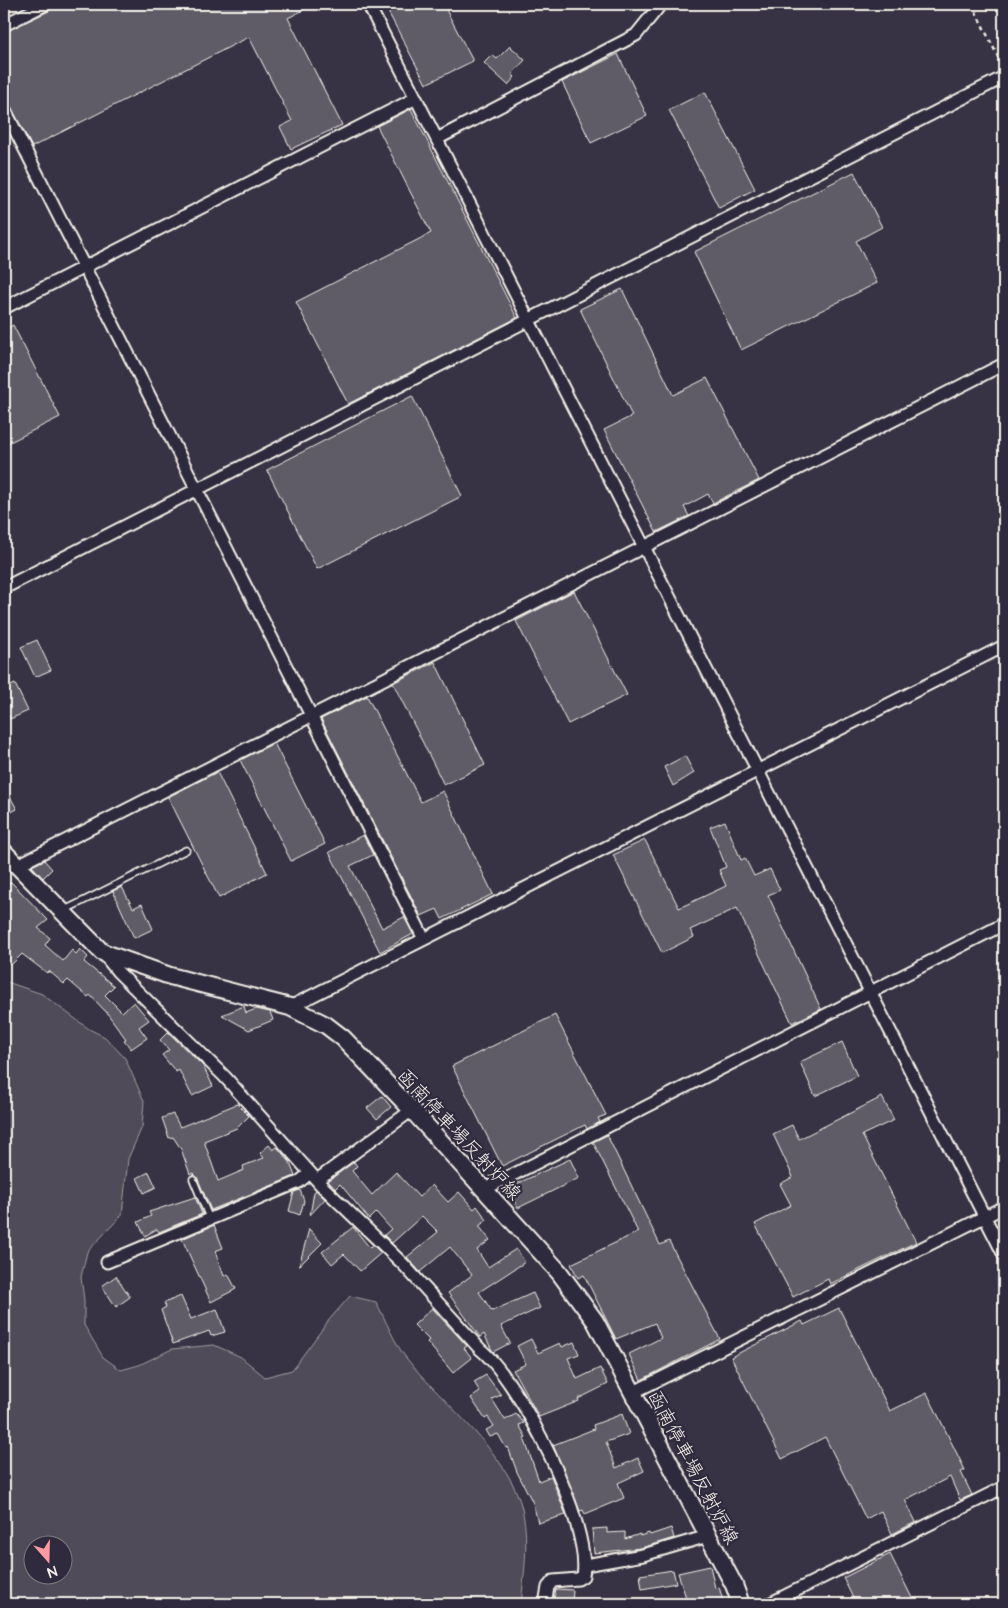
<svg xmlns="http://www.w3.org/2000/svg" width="1008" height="1608" font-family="'Architects Daughter','Klee One',sans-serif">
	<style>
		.green { fill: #504b59; stroke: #a29ea0; fill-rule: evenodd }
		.building { fill: #5f5c67; stroke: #f4f1e8 }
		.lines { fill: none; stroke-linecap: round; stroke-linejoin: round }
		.service-casing { stroke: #f4f1e8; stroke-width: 9 }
		.minor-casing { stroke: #f4f1e8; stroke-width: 15 }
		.secondary-casing { stroke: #f4f1e8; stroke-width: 20 }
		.path { stroke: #f4f1e8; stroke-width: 2.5; stroke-dasharray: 4 4; stroke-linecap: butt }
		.service { stroke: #2f2a3d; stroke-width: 5.5 }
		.minor { stroke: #2f2a3d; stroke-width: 11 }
		.secondary { stroke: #2f2a3d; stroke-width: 16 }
		.labels { text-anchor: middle; stroke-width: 4.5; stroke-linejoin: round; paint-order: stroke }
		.street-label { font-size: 19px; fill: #f4f1e8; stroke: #2f2a3d }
	</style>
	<rect width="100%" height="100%" fill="#373244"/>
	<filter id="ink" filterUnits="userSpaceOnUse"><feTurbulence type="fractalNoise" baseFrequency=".02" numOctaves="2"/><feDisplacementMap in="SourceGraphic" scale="10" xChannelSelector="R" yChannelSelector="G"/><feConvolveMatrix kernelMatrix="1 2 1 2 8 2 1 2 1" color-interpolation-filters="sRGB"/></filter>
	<g filter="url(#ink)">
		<!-- green -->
		<path class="green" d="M 4,981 L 42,994 L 89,1029 L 105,1037 L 125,1058 L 144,1101 L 142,1127 L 128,1159 L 122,1215 L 87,1252 L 81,1277 L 84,1300 L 84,1325 L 103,1357 L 121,1370 L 139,1365 L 172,1349 L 214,1345 L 241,1357 L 265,1377 L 292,1370 L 329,1320 L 350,1296 L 376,1302 C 386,1320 394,1343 407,1359 C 442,1403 512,1455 523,1513 C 529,1543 524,1574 521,1604 L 4,1604 ZM 32,1546 L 62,1546 L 62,1576 L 32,1576 Z"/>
		<!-- building -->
		<path class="building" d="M 53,4 L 315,4 L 288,18 L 342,125 L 291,149 L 280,127 L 292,121 L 249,37 L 32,147 L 4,94 L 4,32 L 49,11 Z
			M 384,4 L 443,4 L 473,61 L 426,84 Z
			M 510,46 L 525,60 L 512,74 L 515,77 L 508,85 L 484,63 L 492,55 L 497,59 Z
			M 618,54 L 647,116 L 591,143 L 562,82 Z
			M 705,92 L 755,189 L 719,208 L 669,110 Z
			M 411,109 L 517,318 L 348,404 L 296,302 L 431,233 L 377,126 Z
			M 854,172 L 882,227 L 856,241 L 877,283 L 741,350 L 694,252 Z
			M 622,289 L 673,395 L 707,378 L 759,480 L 713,503 L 708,494 L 684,507 L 689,516 L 656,532 L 604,430 L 632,416 L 580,309 Z
			M 13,325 L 60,417 L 4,445 L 4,330 Z
			M 412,396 L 462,496 L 317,569 L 267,470 Z
			M 574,591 L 627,695 L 568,724 L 516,621 Z
			M 37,640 L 51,670 L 35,677 L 21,647 Z
			M 435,662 L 485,765 L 444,785 L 393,683 Z
			M 15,684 L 28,711 L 10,719 L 9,716 L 4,718 L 4,689 Z
			M 367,696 L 421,802 L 443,791 L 493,894 L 442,919 L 437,909 L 421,916 L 321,719 Z
			M 274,743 L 325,844 L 291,861 L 240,760 Z
			M 685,756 L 694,773 L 673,786 L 664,767 Z
			M 217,772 L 267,873 L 219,898 L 168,797 Z
			M 4,786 L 17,809 L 4,816 Z
			M 725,821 L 741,860 L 745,858 L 754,876 L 770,869 L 780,890 L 768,895 L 821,1009 L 792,1023 L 737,908 L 690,930 L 694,937 L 662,953 L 613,855 L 645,840 L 679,908 L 726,886 L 719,870 L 726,867 L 710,827 Z
			M 363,835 L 373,855 L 350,866 L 382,928 L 404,917 L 413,934 L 380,952 L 329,852 Z
			M 44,860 L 52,869 L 43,878 L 32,866 Z
			M 11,882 L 48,920 L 38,928 L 50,938 L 45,945 L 63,961 L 72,950 L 76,954 L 80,949 L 88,957 L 84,962 L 114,986 L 105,995 L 122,1012 L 134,1002 L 149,1020 L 139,1027 L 147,1038 L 131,1049 L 124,1040 L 126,1039 L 107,1013 L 90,995 L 88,997 L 68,980 L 64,984 L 49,971 L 47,973 L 22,954 L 11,965 L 4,959 L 4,889 Z
			M 122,887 L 133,908 L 142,904 L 153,929 L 134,938 L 113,891 Z
			M 244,1006 L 246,1013 L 256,1009 L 270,1012 L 273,1020 L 249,1030 L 222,1015 Z
			M 555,1015 L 606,1115 L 598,1118 L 600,1122 L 587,1129 L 585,1125 L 502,1166 L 452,1066 Z
			M 168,1032 L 203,1066 L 213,1086 L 192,1096 L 179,1070 L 176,1072 L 162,1055 L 169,1050 L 160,1040 Z
			M 842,1042 L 857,1076 L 815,1096 L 800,1062 Z
			M 382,1096 L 391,1107 L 377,1119 L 367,1108 Z
			M 882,1097 L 894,1120 L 862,1135 L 916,1242 L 830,1284 L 828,1279 L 793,1297 L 755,1224 L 791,1205 L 780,1184 L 793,1177 L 773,1134 L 792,1125 L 799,1139 Z
			M 237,1104 L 249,1116 L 237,1128 L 204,1141 L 218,1181 L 244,1170 L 243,1166 L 264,1158 L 260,1153 L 269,1145 L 273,1150 L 277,1147 L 289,1161 L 295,1176 L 211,1210 L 197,1177 L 193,1173 L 190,1174 L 181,1149 L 173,1137 L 169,1138 L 162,1118 L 173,1114 L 180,1127 Z
			M 607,1135 L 660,1245 L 669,1241 L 720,1339 L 641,1380 L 629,1354 L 661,1338 L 655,1323 L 616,1339 L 584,1275 L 578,1278 L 571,1264 L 638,1232 L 593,1142 Z
			M 570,1159 L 579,1178 L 518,1208 L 508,1188 Z
			M 354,1162 L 357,1166 L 352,1171 L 372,1195 L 396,1172 L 419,1197 L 432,1185 L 448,1202 L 459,1192 L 474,1209 L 477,1206 L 487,1220 L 479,1226 L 490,1240 L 477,1250 L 488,1267 L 516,1249 L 525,1262 L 479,1292 L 492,1311 L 533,1293 L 540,1308 L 501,1326 L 510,1343 L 493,1352 L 484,1334 L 480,1337 L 448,1293 L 472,1275 L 450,1247 L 420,1272 L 407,1257 L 438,1232 L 422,1216 L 392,1243 L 384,1235 L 391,1229 L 376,1212 L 369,1219 L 340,1184 L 335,1189 L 328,1181 Z
			M 149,1172 L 156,1187 L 144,1193 L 137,1178 Z
			M 300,1190 L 304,1201 L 300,1215 L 289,1211 L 294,1192 Z
			M 316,1190 L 325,1199 L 310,1215 L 314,1192 Z
			M 195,1197 L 202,1214 L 159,1232 L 157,1229 L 145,1236 L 138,1222 L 151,1216 L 149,1212 Z
			M 214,1225 L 223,1248 L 215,1251 L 224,1276 L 228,1274 L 236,1289 L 211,1302 L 182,1239 Z
			M 353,1227 L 370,1248 L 373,1245 L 381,1253 L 360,1271 L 344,1254 L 332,1264 L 322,1252 Z
			M 309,1229 L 322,1243 L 299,1266 Z
			M 116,1276 L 130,1297 L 116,1307 L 102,1286 Z
			M 181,1296 L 191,1319 L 217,1309 L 225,1332 L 211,1336 L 209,1331 L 173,1344 L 161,1310 L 166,1307 L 164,1303 Z
			M 432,1308 L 467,1346 L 464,1348 L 472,1358 L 453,1373 L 427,1342 L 429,1340 L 414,1325 Z
			M 839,1308 L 890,1411 L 927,1393 L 965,1470 L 961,1472 L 972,1495 L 960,1500 L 950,1477 L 905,1500 L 916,1522 L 892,1534 L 881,1511 L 866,1519 L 825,1437 L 782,1459 L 731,1357 L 802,1321 L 804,1325 Z
			M 531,1339 L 538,1353 L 560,1343 L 562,1347 L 574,1342 L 579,1354 L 568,1358 L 577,1379 L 600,1368 L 608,1384 L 578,1399 L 579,1401 L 539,1417 L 513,1370 L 526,1364 L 517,1346 Z
			M 486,1375 L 501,1395 L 492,1399 L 505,1420 L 516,1414 L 524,1423 L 519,1425 L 526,1437 L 524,1438 L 539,1481 L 551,1476 L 566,1515 L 538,1523 L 533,1503 L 517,1472 L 508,1447 L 506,1448 L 498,1434 L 490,1437 L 486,1430 L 494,1426 L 488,1417 L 485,1419 L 471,1398 L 480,1392 L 474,1382 Z
			M 622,1414 L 629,1434 L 606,1442 L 616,1468 L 638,1458 L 644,1471 L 618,1483 L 624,1498 L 585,1514 L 583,1510 L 580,1511 L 553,1445 L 594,1429 L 593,1425 Z
			M 607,1528 L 607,1533 L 625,1532 L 625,1539 L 640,1534 L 640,1536 L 649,1533 L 650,1535 L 671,1528 L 674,1538 L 641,1548 L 594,1553 L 592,1529 Z
			M 890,1554 L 915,1604 L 856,1604 L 843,1578 Z
			M 710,1566 L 715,1588 L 719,1587 L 724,1604 L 688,1604 L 678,1573 Z
			M 673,1570 L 676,1583 L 642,1589 L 640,1575 Z
			M 556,1589 L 573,1590 L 572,1604 L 553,1604 Z"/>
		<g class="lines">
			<defs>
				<path id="service" d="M 65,910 L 186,850
					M 193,1179 L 210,1220"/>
				<path id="minor" d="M 368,4 L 1004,1255
					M 4,25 L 46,4
					M 4,108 L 424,939
					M 437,139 L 636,35 L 661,4
					M 4,308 L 416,98
					M 4,588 L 1004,77
					M 16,866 L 1004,364
					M 102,952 L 118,972 L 225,1077 L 321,1185 L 403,1264 L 480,1349 C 520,1381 592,1525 583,1576 L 578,1579 L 553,1581 L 548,1587 L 545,1604
					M 290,1007 L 1004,646
					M 317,1180 L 412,1110
					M 485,1189 L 1004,924
					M 107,1262 L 299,1182 L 310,1173
					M 632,1393 L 1004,1207
					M 585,1565 L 643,1555 L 708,1536
					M 769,1604 L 1004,1487"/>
				<path id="secondary" d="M 4,852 L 102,952 L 170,976 L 290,1007 L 326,1025 L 343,1038 L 412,1110 L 559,1272 L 595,1321 L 734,1585 L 741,1604"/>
			</defs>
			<!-- service casing -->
			<use href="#service" class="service-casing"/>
			<!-- minor casing -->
			<use href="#minor" class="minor-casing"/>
			<!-- secondary casing -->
			<use href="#secondary" class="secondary-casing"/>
			<!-- path -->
			<path class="path" d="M 972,4 L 1002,65"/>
			<!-- service -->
			<use href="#service" class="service"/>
			<!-- minor -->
			<use href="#minor" class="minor"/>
			<!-- secondary -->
			<use href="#secondary" class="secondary"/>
		</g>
	</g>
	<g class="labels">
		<!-- street labels -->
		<g class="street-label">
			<text transform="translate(460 1134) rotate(47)" y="7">函南停車場反射炉線</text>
			<text transform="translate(694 1467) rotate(62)" y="7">函南停車場反射炉線</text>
		</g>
	</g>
	<!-- margin -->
	<rect width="1008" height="1608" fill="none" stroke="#2f2a3d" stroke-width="20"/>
	<rect x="10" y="10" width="988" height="1588" fill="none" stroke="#f4f1e8" stroke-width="2" filter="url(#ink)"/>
	<!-- north arrow -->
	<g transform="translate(48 1560) rotate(160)"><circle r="24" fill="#2f2a3d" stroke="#7e7a81"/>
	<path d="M0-4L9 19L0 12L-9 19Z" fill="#ff9aa2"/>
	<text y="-8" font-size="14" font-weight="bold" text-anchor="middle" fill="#f4f1e8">N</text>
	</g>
</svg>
